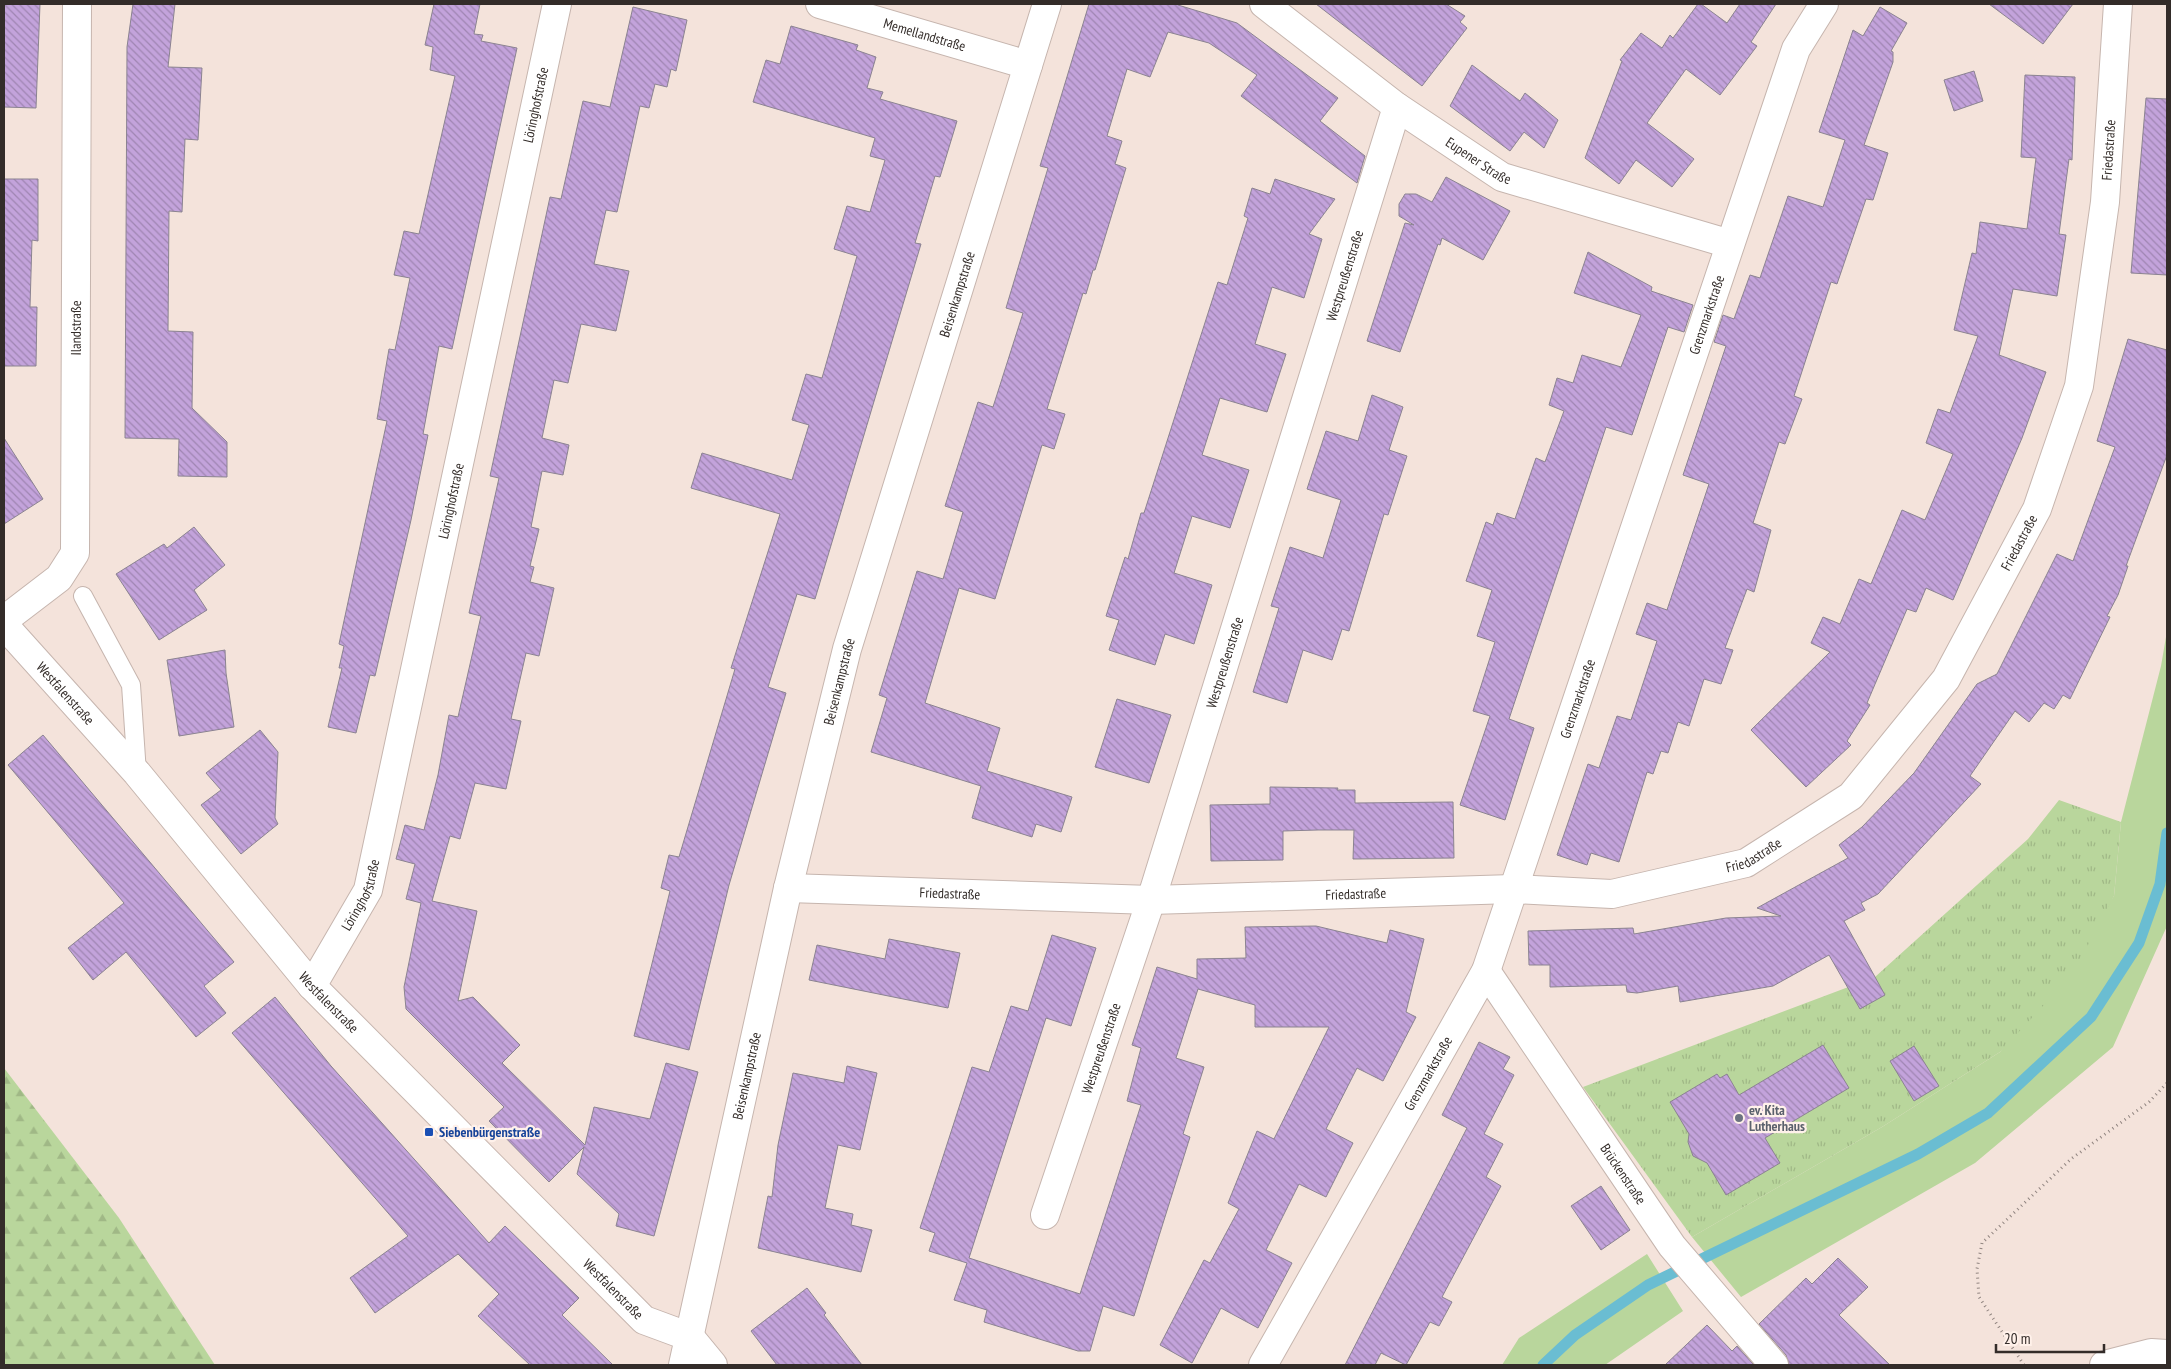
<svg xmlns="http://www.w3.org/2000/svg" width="2171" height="1369" font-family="'PT Sans Narrow',sans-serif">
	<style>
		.grass { fill: #b9d69c }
		.forest { fill: url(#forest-firs) }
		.park { fill: url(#park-tufts) }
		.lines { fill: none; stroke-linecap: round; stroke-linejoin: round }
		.stream { stroke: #6abdd2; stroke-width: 11 }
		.building { fill: url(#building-back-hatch); stroke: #8b8391 }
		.lane-casing { stroke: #c6b5ae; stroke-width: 20 }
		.street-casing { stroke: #c6b5ae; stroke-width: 30 }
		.path { stroke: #918580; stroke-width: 3; stroke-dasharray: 1 4; stroke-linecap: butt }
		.lane { stroke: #fff; stroke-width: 18 }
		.street { stroke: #fff; stroke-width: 28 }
		.worship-dot { fill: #6b7280; stroke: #fff1ea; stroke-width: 2 }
		.transit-dot { fill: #1a4fb4; stroke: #fff1ea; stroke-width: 2 }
		.labels { text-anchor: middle; stroke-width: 4.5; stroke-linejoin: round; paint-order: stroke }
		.street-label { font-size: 14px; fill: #332c29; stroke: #fff1ea }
		.worship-label { font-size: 14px; font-weight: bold; fill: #5b616d; stroke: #fff1ea; text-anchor: start }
		.transit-label { font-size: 14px; font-weight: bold; fill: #164399; stroke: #fff1ea; text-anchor: start }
	</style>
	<defs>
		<pattern id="forest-firs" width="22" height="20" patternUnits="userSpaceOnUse" patternTransform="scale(1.25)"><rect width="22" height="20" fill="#b9d69c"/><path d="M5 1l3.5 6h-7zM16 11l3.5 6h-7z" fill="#a0b886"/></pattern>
		<pattern id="park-tufts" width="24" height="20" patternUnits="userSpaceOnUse" patternTransform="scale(1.25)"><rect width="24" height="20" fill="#b9d69c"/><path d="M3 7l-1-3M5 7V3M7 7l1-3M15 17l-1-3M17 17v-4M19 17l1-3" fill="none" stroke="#a0b886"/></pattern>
		<pattern id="building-back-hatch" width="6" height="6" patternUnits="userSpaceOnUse" patternTransform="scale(1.25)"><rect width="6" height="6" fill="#c3a3db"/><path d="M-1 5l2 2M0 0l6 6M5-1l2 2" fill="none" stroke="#9f85b2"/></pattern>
	</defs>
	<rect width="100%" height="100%" fill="#f4e3db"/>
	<!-- grass -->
	<path class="grass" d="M 2167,631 L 2167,926 L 2113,1047 L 1975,1163 L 1741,1297 L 1692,1237 L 1882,1127 L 2000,1052 L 2114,896 L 2121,822 L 2161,666 Z
		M 1647,1254 L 1683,1311 L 1605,1365 L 1502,1365 L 1519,1338 Z"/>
	<!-- forest -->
	<path class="forest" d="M 4,1068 L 119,1218 L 215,1365 L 4,1365 Z"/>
	<!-- park -->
	<path class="park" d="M 2059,800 L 2121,822 L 2114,896 L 2072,975 L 2000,1052 L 1882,1127 L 1692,1237 L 1583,1087 L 1875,977 L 2028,839 Z"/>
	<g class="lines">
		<!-- stream -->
		<path class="stream" d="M 1543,1365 L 1575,1335 L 1648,1285 L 1918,1154 L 1988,1113 L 2091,1017 L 2139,943 L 2160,884 L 2167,833"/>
	</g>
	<!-- building -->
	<path class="building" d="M 4,4 L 40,4 L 36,108 L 4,107 Z
		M 133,4 L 175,4 L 168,67 L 202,68 L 198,140 L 185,139 L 182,212 L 169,211 L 168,331 L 193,332 L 192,408 L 227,442 L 227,477 L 178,476 L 179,439 L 125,438 L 127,47 Z
		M 434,4 L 480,4 L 474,34 L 483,35 L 481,41 L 517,48 L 452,349 L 439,346 L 423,434 L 428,435 L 411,520 L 375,676 L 370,675 L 356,733 L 328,727 L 342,668 L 339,668 L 344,646 L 339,644 L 387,421 L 377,419 L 389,349 L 395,350 L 410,278 L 394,275 L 404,231 L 419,234 L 455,76 L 430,70 L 433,47 L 425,45 Z
		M 1089,4 L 1179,4 L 1178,5 L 1237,23 L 1338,98 L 1320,121 L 1365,156 L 1357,183 L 1241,96 L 1257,75 L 1209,43 L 1168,32 L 1150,77 L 1127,69 L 1107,136 L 1122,141 L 1115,164 L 1126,168 L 1095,270 L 1093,270 L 1086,294 L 1083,293 L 1047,409 L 1065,414 L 1054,449 L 1042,445 L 995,599 L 959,588 L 925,703 L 1000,728 L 987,771 L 1072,797 L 1061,832 L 1036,824 L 1032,837 L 972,818 L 981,786 L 871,752 L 887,698 L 879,695 L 917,571 L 943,579 L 963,512 L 945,506 L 978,402 L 993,407 L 1023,313 L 1006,308 L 1048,168 L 1040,166 Z
		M 1316,4 L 1446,4 L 1465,16 L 1460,22 L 1467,28 L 1422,86 Z
		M 1698,4 L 1701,4 L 1727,23 L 1740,4 L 1776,4 L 1751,42 L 1757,46 L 1720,95 L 1686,69 L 1647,123 L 1694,159 L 1672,187 L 1636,160 L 1619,184 L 1585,158 L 1622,61 L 1620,60 L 1641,33 L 1662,48 L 1670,35 L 1673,38 Z
		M 1989,4 L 2073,4 L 2043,44 Z
		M 633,7 L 687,20 L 676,71 L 671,69 L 667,87 L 655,84 L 649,108 L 640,106 L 617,212 L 606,210 L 594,264 L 629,271 L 616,331 L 581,324 L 568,383 L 554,380 L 542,438 L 569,445 L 563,475 L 542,471 L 531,527 L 539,529 L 530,566 L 534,567 L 530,582 L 554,588 L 539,656 L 526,653 L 511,719 L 521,721 L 506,789 L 475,783 L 460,839 L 450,836 L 432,901 L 477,911 L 458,1001 L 473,997 L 520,1045 L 502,1063 L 585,1145 L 594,1107 L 650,1119 L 666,1063 L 698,1072 L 654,1236 L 616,1226 L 619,1214 L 577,1174 L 584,1147 L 549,1182 L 489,1121 L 504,1107 L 406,1009 L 404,987 L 421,903 L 406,899 L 415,864 L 396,859 L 405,825 L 424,830 L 438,775 L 449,715 L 458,717 L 481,616 L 469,613 L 499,478 L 490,476 L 550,197 L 561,199 L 583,101 L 610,107 Z
		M 1880,7 L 1907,23 L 1891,51 L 1893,52 L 1893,62 L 1864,145 L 1888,153 L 1873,200 L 1866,199 L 1837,284 L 1831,282 L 1794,396 L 1802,399 L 1785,444 L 1779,442 L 1753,523 L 1771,530 L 1754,592 L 1747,589 L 1725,648 L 1733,650 L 1721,684 L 1704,679 L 1689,726 L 1678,722 L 1668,753 L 1661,751 L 1653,774 L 1647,772 L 1619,862 L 1591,853 L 1587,865 L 1557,855 L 1588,764 L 1599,768 L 1617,716 L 1631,720 L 1657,641 L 1636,634 L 1647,603 L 1667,610 L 1709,484 L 1683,475 L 1726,346 L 1714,342 L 1723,315 L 1734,319 L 1750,275 L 1760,278 L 1788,196 L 1823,207 L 1845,140 L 1819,132 L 1853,30 L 1863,36 Z
		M 791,26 L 858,45 L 856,50 L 876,57 L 867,88 L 883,92 L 880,99 L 957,121 L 940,177 L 935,176 L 915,243 L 921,244 L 815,599 L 797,594 L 768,687 L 786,693 L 729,885 L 689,1050 L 634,1036 L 670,891 L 661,888 L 669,855 L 679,857 L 735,669 L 731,668 L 780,514 L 691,488 L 702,453 L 792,480 L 809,425 L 792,420 L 806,374 L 822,378 L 857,256 L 834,249 L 847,206 L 870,212 L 885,160 L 870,156 L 875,138 L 753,102 L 766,60 L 780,64 Z
		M 1472,65 L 1520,101 L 1525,93 L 1558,120 L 1544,148 L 1524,132 L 1510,151 L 1450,106 Z
		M 1974,71 L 1983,101 L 1954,111 L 1944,80 Z
		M 2025,75 L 2075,77 L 2072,160 L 2069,159 L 2059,234 L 2066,235 L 2057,296 L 2013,289 L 1999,355 L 2046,372 L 2022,438 L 1953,600 L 1926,588 L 1916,612 L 1907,609 L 1867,703 L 1870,705 L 1847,741 L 1851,745 L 1806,787 L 1751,730 L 1830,652 L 1811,643 L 1823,617 L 1840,624 L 1859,579 L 1871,584 L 1902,510 L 1925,520 L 1953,454 L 1926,443 L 1938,409 L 1950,413 L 1978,336 L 1954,330 L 1972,253 L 1976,254 L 1980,222 L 2027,229 L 2036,158 L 2021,157 Z
		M 2146,98 L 2167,99 L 2167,275 L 2131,273 Z
		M 1446,177 L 1510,211 L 1483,260 L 1442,238 L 1440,245 L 1438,244 L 1400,352 L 1367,341 L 1405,223 L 1414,225 L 1399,216 L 1399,204 L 1405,194 L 1416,194 L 1432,202 Z
		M 4,179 L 38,179 L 38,241 L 32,240 L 30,307 L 37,307 L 36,366 L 4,366 Z
		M 1275,179 L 1335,199 L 1309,234 L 1322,239 L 1304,298 L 1272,287 L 1255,344 L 1286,354 L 1267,412 L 1220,398 L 1202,455 L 1249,470 L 1230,528 L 1192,516 L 1174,573 L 1212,585 L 1194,644 L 1165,634 L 1155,665 L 1109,650 L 1119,620 L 1106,616 L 1125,557 L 1128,559 L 1141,513 L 1144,513 L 1218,282 L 1227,285 L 1248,218 L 1244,216 L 1252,188 L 1270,194 Z
		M 1588,252 L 1652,287 L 1651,291 L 1693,305 L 1684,332 L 1668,327 L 1632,435 L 1606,427 L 1509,719 L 1534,728 L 1505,820 L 1460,805 L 1490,716 L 1473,711 L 1495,642 L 1477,636 L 1492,590 L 1466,581 L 1486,522 L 1493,525 L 1497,513 L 1515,519 L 1536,458 L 1545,462 L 1564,411 L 1549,405 L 1557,378 L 1573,383 L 1582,355 L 1621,367 L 1641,315 L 1574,293 Z
		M 2128,339 L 2167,350 L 2167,455 L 2126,566 L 2128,566 L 2118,595 L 2107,616 L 2110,617 L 2070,699 L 2063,695 L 2054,709 L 2044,703 L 2029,722 L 2015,711 L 1970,776 L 1981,784 L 1878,894 L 1861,903 L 1865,910 L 1844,921 L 1885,995 L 1860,1009 L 1829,955 L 1773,986 L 1680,1002 L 1678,986 L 1637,993 L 1627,992 L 1626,985 L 1550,987 L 1550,965 L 1529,965 L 1528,931 L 1633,928 L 1634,934 L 1726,918 L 1781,916 L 1757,908 L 1848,858 L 1839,845 L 1862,827 L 1914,773 L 1977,684 L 1997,674 L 2057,554 L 2073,561 L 2115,447 L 2097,441 Z
		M 1372,395 L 1403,407 L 1389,450 L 1407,456 L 1388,515 L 1384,514 L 1349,631 L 1342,629 L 1332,660 L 1303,650 L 1287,703 L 1253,692 L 1279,608 L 1271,606 L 1290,547 L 1323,558 L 1341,500 L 1307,489 L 1326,431 L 1358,441 Z
		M 4,438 L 43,499 L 4,524 Z
		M 194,527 L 225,565 L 194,590 L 207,610 L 159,640 L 116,574 L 164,544 L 167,548 Z
		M 225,650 L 226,673 L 234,727 L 179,736 L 167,660 Z
		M 1117,699 L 1171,715 L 1149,783 L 1095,767 Z
		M 260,730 L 278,752 L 275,818 L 278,824 L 241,854 L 201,805 L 221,790 L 206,773 Z
		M 43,735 L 234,962 L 204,986 L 226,1013 L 196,1037 L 126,952 L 93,980 L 68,948 L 124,903 L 8,765 Z
		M 1270,787 L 1338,788 L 1337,790 L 1355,790 L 1355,803 L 1453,802 L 1454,858 L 1353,859 L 1354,830 L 1318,830 L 1283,831 L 1283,860 L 1211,861 L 1210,805 L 1270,804 Z
		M 1316,926 L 1387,943 L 1390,930 L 1424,939 L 1406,1012 L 1416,1017 L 1383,1081 L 1357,1068 L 1326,1129 L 1353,1143 L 1326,1197 L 1299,1184 L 1266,1250 L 1292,1263 L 1258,1328 L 1221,1308 L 1192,1363 L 1160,1345 L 1204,1260 L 1210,1263 L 1239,1209 L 1228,1203 L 1257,1131 L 1274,1139 L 1329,1027 L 1255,1027 L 1255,1005 L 1198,989 L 1176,1058 L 1204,1067 L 1183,1134 L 1190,1137 L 1134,1316 L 1103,1306 L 1090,1351 L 1078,1351 L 984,1322 L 987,1310 L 954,1300 L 967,1263 L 929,1251 L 935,1233 L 920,1228 L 972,1067 L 989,1072 L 1011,1006 L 1028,1011 L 1052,935 L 1096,948 L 1071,1026 L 1046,1018 L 969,1258 L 1080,1294 L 1141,1105 L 1127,1101 L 1141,1048 L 1132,1045 L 1157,967 L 1197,979 L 1197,959 L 1246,958 L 1245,927 Z
		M 889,939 L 960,953 L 948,1008 L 809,980 L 817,945 L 885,959 Z
		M 275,997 L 331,1066 L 489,1243 L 505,1226 L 579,1298 L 562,1315 L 613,1365 L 530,1365 L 478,1316 L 499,1294 L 458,1254 L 375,1313 L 350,1278 L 408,1236 L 232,1033 Z
		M 1479,1042 L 1510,1057 L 1503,1069 L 1514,1075 L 1484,1134 L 1503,1144 L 1486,1177 L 1501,1186 L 1442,1297 L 1452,1302 L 1439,1326 L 1430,1322 L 1406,1365 L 1381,1353 L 1375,1365 L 1345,1365 L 1467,1128 L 1442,1115 Z
		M 1823,1045 L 1849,1088 L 1765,1138 L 1780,1163 L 1726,1195 L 1707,1163 L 1693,1156 L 1688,1142 L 1689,1134 L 1670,1102 L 1717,1074 L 1720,1078 L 1727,1074 L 1739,1095 Z
		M 1914,1046 L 1939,1086 L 1914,1101 L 1890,1061 Z
		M 847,1066 L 877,1073 L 860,1150 L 838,1145 L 825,1208 L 853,1214 L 851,1225 L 872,1230 L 861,1272 L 758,1248 L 768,1196 L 772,1197 L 778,1145 L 793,1073 L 844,1083 Z
		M 1601,1186 L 1630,1230 L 1601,1250 L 1571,1206 Z
		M 1838,1258 L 1868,1287 L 1839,1315 L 1890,1365 L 1789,1365 L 1786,1355 L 1759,1324 L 1806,1278 L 1812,1284 Z
		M 807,1288 L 826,1313 L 824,1315 L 862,1365 L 777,1365 L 751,1331 Z
		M 1707,1325 L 1732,1351 L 1737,1346 L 1754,1365 L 1665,1365 Z"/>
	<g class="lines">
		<defs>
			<path id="lane" d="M 83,596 L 131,685 L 137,773"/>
			<g id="street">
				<path id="s1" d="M 820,4 L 1028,65"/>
				<path id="s2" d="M 1264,4 L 1397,107 L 1502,177 L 1730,244"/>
				<path id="s3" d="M 4,620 L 59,578 L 75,553 L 77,4"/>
				<path id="s4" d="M 4,625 L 137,773 L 312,986 L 644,1320 L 690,1337"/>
				<path id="s5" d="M 788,888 L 1151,900 L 1513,889 L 1612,894 L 1746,863 L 1851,796 L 1946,679 L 2037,509 L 2079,386 L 2105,202 L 2118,4"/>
				<path id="s6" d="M 1486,971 L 1672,1246 L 1774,1365"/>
				<path id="s7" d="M 312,986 L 368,890 L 557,4"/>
				<path id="s8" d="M 1045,1215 L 1151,900 L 1397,107"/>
				<path d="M 690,1337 L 713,1365"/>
				<path id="s9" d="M 683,1365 L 788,888 L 847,649 L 1047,4"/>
				<path id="s10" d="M 1263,1365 L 1486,971 L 1796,49 L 1824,4"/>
				<path d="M 2104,1365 L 2151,1353 L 2167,1354"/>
			</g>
		</defs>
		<!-- lane casing -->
		<use href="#lane" class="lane-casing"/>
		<!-- street casing -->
		<use href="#street" class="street-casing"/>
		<!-- path -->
		<path class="path" d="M 2024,1365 L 1979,1297 L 1977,1269 L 1982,1243 L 2071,1159 L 2149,1102 L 2167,1083"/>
		<!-- lane -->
		<use href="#lane" class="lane"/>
		<!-- street -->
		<use href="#street" class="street"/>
	</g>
	<!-- markers -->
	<circle class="worship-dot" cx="1739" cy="1118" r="5"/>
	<rect class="transit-dot" x="424" y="1127" width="10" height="10" rx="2.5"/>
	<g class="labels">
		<!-- street labels -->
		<g class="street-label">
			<text dy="5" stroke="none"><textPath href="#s1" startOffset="109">Memellandstraße</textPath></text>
			<text dy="5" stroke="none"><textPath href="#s7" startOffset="914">Löringhofstraße</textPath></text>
			<text dy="5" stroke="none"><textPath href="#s5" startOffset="1798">Friedastraße</textPath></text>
			<text dy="5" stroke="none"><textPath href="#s2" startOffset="266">Eupener Straße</textPath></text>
			<text dy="5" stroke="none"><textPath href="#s8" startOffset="986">Westpreußenstraße</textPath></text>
			<text dy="5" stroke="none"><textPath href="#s9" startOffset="1106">Beisenkampstraße</textPath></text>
			<text dy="5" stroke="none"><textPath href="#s10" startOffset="1145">Grenzmarkstraße</textPath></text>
			<text dy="5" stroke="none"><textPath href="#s3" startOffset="324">Ilandstraße</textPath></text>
			<text dy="5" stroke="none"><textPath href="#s7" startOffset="509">Löringhofstraße</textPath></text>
			<text dy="5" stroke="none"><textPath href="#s5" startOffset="1392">Friedastraße</textPath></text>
			<text dy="5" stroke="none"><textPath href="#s8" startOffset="581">Westpreußenstraße</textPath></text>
			<text dy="5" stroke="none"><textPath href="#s9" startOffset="701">Beisenkampstraße</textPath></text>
			<text dy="5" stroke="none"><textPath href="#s4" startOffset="92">Westfalenstraße</textPath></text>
			<text dy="5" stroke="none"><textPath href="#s10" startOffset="740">Grenzmarkstraße</textPath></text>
			<text dy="5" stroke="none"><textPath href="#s5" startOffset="972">Friedastraße</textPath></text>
			<text dy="5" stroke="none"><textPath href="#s5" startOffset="162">Friedastraße</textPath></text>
			<text dy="5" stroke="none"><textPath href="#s7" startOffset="104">Löringhofstraße</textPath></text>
			<text dy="5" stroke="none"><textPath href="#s5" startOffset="568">Friedastraße</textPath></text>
			<text dy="5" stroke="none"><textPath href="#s4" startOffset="498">Westfalenstraße</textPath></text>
			<text dy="5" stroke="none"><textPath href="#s8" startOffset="176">Westpreußenstraße</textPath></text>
			<text dy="5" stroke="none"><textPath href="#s10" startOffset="335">Grenzmarkstraße</textPath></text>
			<text dy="5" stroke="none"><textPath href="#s9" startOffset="296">Beisenkampstraße</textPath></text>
			<text dy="5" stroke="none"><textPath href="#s6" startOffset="245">Brückenstraße</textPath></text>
			<text dy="5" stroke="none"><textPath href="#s4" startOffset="902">Westfalenstraße</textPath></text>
		</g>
		<!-- worship labels -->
		<g class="worship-label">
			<text x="1749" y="1115">ev. Kita<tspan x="1749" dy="16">Lutherhaus</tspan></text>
		</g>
		<!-- transit labels -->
		<g class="transit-label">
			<text x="439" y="1137">Siebenbürgenstraße</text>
		</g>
	</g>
	<!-- border -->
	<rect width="2171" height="1369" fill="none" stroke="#332c29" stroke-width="10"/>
	<!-- scale -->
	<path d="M1996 1344v8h108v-8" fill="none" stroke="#332c29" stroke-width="2.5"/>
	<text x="2004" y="1344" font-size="15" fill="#332c29" stroke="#fff1ea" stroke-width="4" paint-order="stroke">20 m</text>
</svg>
